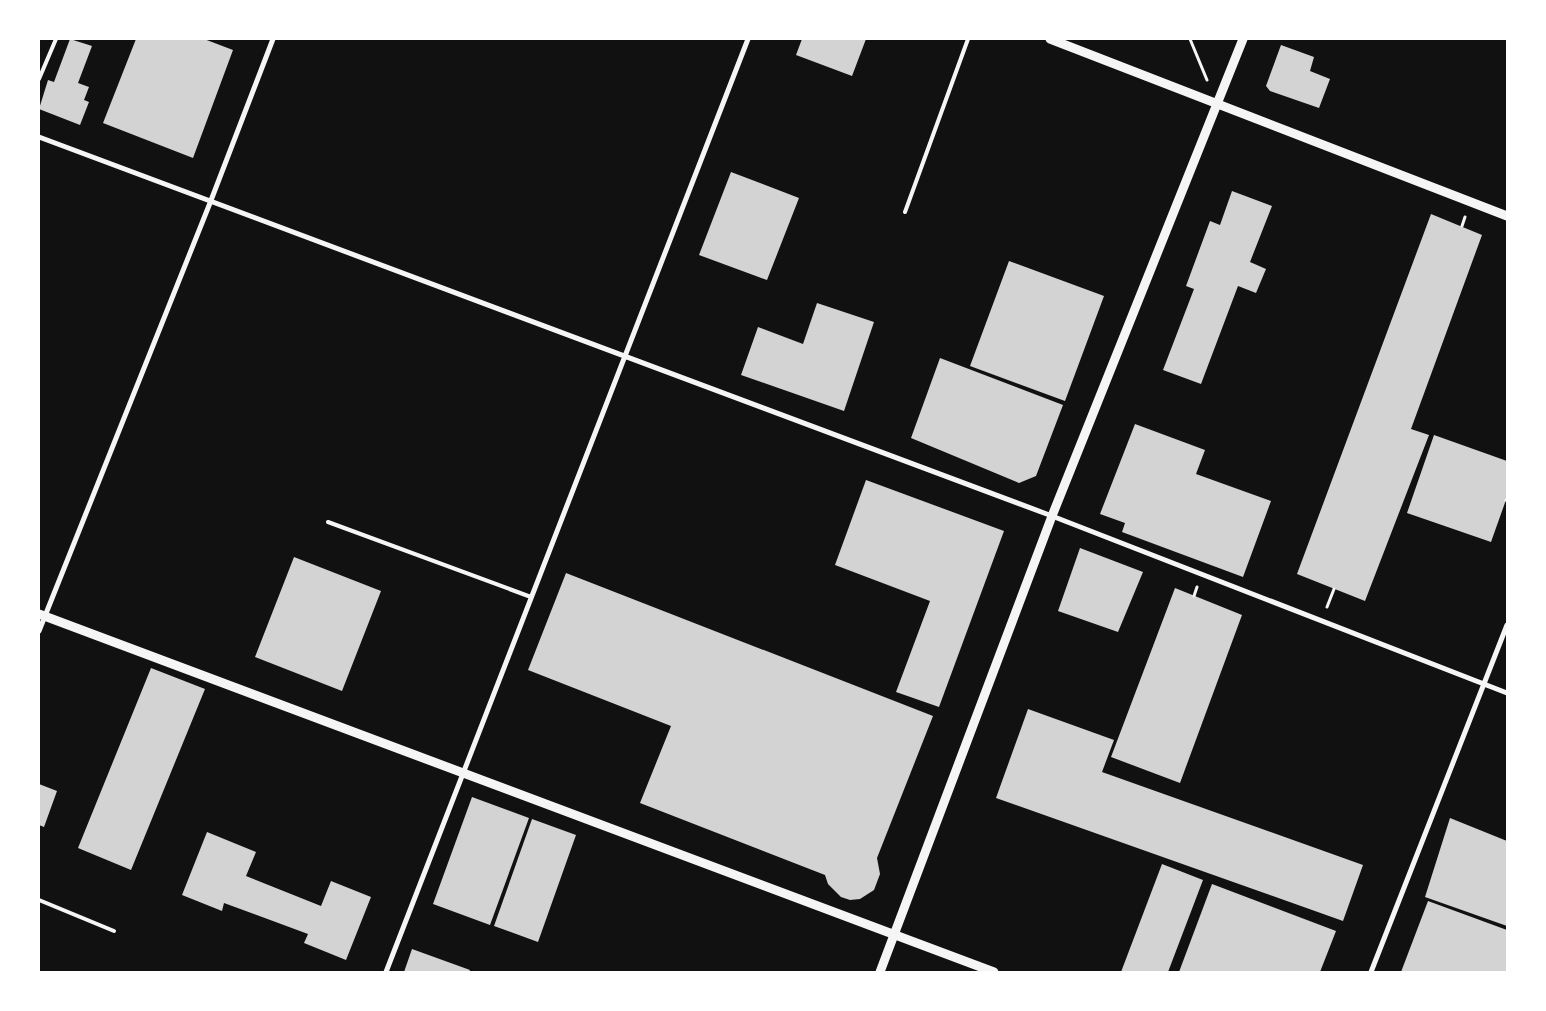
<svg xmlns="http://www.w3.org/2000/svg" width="1546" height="1011" font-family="Jost,sans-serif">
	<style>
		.building { fill: #d3d3d3 }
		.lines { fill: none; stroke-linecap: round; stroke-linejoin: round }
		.path { stroke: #f5f5f5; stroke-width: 3 }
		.service { stroke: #f5f5f5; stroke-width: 4 }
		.minor { stroke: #f5f5f5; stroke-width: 5 }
		.tertiary { stroke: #f5f5f5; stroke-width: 9 }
	</style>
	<rect width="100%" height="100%" fill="#111"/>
	<!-- building -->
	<path class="building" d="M 70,39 L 92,46 L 78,83 L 89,87 L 84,100 L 89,102 L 80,125 L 39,109 L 48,80 L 54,82 Z
		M 136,39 L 204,39 L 233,50 L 193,158 L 103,123 Z
		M 802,39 L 866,39 L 852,76 L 796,55 Z
		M 1281,45 L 1314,57 L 1310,71 L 1330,79 L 1319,108 L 1270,91 L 1266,86 Z
		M 731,172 L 799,198 L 767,280 L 699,255 Z
		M 1232,191 L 1272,206 L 1250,262 L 1266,269 L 1256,293 L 1238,286 L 1201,384 L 1163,370 L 1194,289 L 1186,286 L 1210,221 L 1220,225 Z
		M 1431,214 L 1482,235 L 1411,429 L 1429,435 L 1365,601 L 1297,574 Z
		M 1009,261 L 1104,296 L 1065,401 L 970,366 Z
		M 817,303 L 874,322 L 844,411 L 741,375 L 758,327 L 803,344 Z
		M 940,358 L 1063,405 L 1036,476 L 1019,483 L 911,438 Z
		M 1135,424 L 1205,450 L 1196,474 L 1271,501 L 1243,577 L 1122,532 L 1125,523 L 1100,514 Z
		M 1434,435 L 1507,461 L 1507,497 L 1491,542 L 1407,513 Z
		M 866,480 L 1004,531 L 939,707 L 896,692 L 930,601 L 835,565 Z
		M 1080,548 L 1143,572 L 1118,632 L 1058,611 Z
		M 294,557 L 381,591 L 342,691 L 255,657 Z
		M 566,573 L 933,716 L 877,858 L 880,874 L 874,890 L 860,899 L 850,900 L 841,897 L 828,884 L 825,875 L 640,803 L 671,726 L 528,670 Z
		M 1175,588 L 1242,615 L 1180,783 L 1111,757 Z
		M 151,668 L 205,689 L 131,870 L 78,848 Z
		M 1028,709 L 1114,740 L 1102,772 L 1363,865 L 1343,921 L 996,798 Z
		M 39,784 L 57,791 L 44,827 L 39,825 Z
		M 472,797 L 529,818 L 490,925 L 433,904 Z
		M 1450,818 L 1507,841 L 1507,926 L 1425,897 Z
		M 532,819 L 576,835 L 538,942 L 494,926 Z
		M 207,832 L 256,852 L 246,876 L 321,906 L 331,881 L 371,897 L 346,960 L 304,943 L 308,934 L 224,903 L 222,911 L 182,895 Z
		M 1162,864 L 1203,880 L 1168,972 L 1121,972 Z
		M 1212,884 L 1336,931 L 1320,972 L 1179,972 Z
		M 1428,901 L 1507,930 L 1507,972 L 1401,972 Z
		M 412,949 L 470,970 L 469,972 L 404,972 Z"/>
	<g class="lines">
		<!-- path -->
		<path class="path" d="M 1190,39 L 1207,80
			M 1462,226 L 1465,217
			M 1506,500 L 1507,501
			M 1194,596 L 1197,587
			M 1327,607 L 1334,589"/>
		<!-- service -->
		<path class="service" d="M 39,79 L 56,39
			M 905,212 L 968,39
			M 328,522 L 531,597
			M 39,900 L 114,931"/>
		<!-- minor -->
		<path class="minor" d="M 39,137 L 1052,516 L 1507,693
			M 39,631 L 210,203 L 273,39
			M 386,972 L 748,39
			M 1371,972 L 1507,625"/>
		<!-- tertiary -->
		<path class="tertiary" d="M 1050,39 L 1507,216
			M 39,614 L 994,972
			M 880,972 L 1052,516 L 1243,39"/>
	</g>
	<!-- border -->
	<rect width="1546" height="1011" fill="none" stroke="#ffffff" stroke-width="80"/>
</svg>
